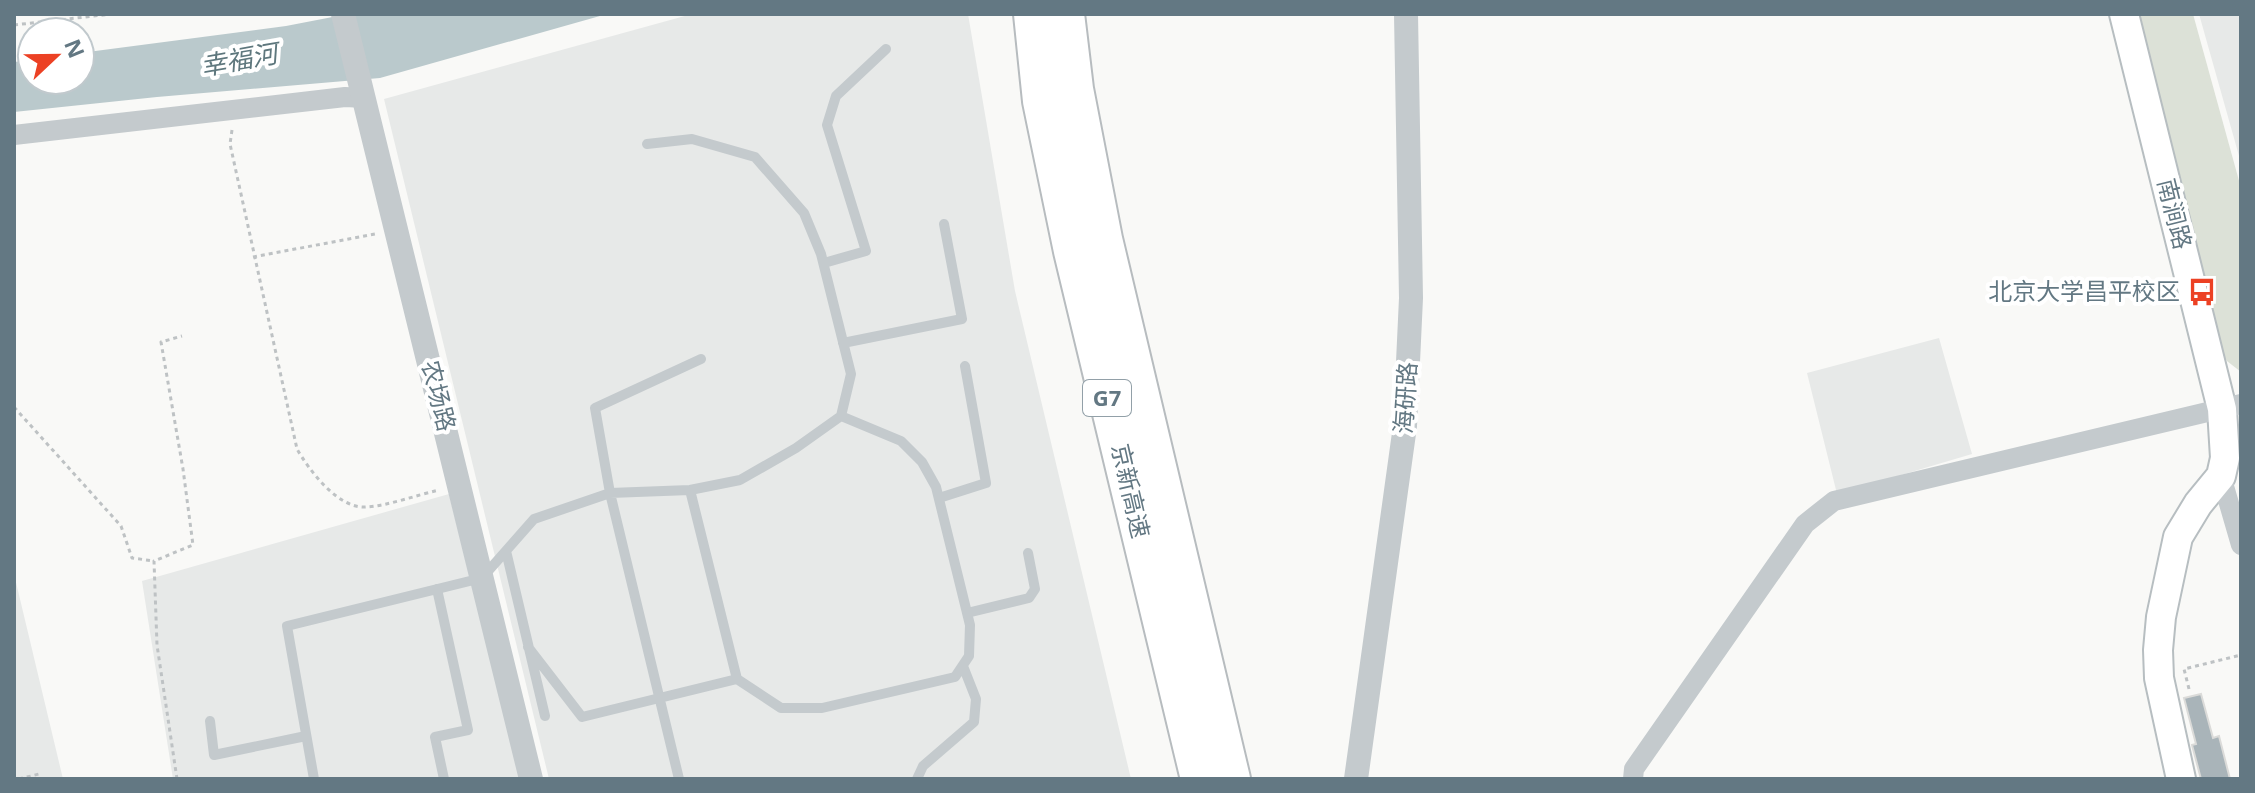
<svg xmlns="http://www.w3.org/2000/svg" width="2255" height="793" font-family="'Open Sans','Noto Sans SC',sans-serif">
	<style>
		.built { fill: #e7e9e8 }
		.green { fill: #dce1d7 }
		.water { fill: #bac9cc }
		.building { fill: #a9b4b9; stroke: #dbdbd9; stroke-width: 2 }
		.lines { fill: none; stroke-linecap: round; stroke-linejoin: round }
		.secondary-casing { stroke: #b7bec1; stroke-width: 32 }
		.motorway-casing { stroke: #b7bcbf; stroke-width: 40 }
		.path { stroke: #bec2c4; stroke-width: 3; stroke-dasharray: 4 4; stroke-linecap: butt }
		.service { stroke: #c4cacd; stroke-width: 10 }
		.minor { stroke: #c4cacd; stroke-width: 20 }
		.tertiary { stroke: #c4cacd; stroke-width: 24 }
		.secondary { stroke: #fff; stroke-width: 28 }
		.motorway { stroke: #fff; stroke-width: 36 }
		.labels { text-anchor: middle; stroke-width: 8; stroke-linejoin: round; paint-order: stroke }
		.shield { fill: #fff; stroke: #92a0a8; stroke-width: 2 }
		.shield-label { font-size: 22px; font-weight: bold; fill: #637883 }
		.street-label { font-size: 24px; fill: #637883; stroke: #fff }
		.poi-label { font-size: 24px; fill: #637883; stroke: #fff; text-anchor: end }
		.water-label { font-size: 26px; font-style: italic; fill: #5e777d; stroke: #fff }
	</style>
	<rect width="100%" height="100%" fill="#f9f9f7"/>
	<!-- built -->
	<path class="built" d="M 692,14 L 968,14 L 1015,291 L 1131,779 L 549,779 L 384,99 Z
		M 2199,14 L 2241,14 L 2241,163 Z
		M 1939,338 L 1972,454 L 1837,494 L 1807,373 Z
		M 449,494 L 520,779 L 173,779 L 142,581 Z
		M 14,574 L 63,779 L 14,779 Z"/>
	<!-- green -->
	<path class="green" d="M 2135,14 L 2193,14 L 2241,188 L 2241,372 L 2227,361 L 2222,352 Z"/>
	<!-- water -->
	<path class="water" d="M 348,14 L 607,14 L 380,78 L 157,97 L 14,112 L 14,62 L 32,60 L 32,80 L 80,80 L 80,53 L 286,26 Z"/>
	<!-- building -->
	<path class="building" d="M 2201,694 L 2213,738 L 2219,736 L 2230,779 L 2201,779 L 2192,745 L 2196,744 L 2184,698 Z"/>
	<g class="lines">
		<defs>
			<path id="secondary" d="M 2124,14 L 2222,409 L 2225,458 L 2221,476 L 2198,504 L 2178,537 L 2161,617 L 2158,650 L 2159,678 L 2181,779"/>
			<path id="motorway" d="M 1032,14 L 1041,101 L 1072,251 L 1199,779
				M 1066,14 L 1075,89 L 1104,239 L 1232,779"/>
		</defs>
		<!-- secondary casing -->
		<use href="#secondary" class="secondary-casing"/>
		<!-- motorway casing -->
		<use href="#motorway" class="motorway-casing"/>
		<!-- path -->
		<path class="path" d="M 14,25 L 112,14
			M 232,130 L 230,144 L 297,449 C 309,470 338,509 366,507 C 387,506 417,495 439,490
			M 253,257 L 375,234
			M 14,407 L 121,526 L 132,558 L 154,561
			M 2189,689 L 2184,669 L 2241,655
			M 19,779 L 39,774
			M 177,779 L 157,645 L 154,561 L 193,545 L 183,469 L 161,342 L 182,336"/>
		<!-- service -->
		<path class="service" d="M 824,263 L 866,251 L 827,125 L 836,96 L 886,49
			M 843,343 L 962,319 L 944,224
			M 939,498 L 986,483 L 965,366
			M 506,551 L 545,716
			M 437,589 L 468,730 L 435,737 L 444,779
			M 967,613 L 1029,598 L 1035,589 L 1028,553
			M 528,647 L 582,717 L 737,679 L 690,490
			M 737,679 L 781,708 L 822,708 L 955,677 L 969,656 L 970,625 L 936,487 L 922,462 L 901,441 L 841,416
			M 210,721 L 214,755 L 306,736
			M 314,779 L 287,626 L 482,578 L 534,519 L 610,493 L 690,490 L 740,480 L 796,448 L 841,416 L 851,374 L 821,254 L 804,213 L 755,157 L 692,139 L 647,144
			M 679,779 L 610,493 L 595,408 L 701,359
			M 917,779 L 923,766 L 974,722 L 976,699 L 963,666"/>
		<!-- minor -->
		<path class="minor" d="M 14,135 L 345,97 L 365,98
			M 2221,476 L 2241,545
			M 1633,779 L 1634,769 L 1805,524 L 1834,501 L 2241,404"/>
		<!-- tertiary -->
		<path class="tertiary" d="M 343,14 L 531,779
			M 1356,779 L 1405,426 L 1411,298 L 1406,14"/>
		<!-- secondary -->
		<use href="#secondary" class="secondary"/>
		<!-- motorway -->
		<use href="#motorway" class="motorway"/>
	</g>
	<!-- icons -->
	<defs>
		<symbol id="bus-bare" viewBox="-9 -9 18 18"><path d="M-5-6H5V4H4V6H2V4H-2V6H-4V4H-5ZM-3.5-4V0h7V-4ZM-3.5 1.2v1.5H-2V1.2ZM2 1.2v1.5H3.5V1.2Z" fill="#ec4124" stroke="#fff" stroke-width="2.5" paint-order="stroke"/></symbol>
	</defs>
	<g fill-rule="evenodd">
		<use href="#bus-bare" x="2182" y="272" width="40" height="40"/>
	</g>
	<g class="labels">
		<!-- shield labels -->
		<rect class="shield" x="1083" y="380" width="48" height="36" rx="6"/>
		<g class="shield-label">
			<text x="1107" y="406">G7</text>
		</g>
		<!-- street labels -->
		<g class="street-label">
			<text transform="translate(2174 214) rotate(76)" y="8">南涧路</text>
			<text transform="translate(438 396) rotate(76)" y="8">农场路</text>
			<text transform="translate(1406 398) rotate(-86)" y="8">海研路</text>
			<text transform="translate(1130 491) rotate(77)" y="8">京新高速</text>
		</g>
		<!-- poi labels -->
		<g class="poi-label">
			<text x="2180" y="300">北京大学昌平校区</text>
		</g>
		<!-- water labels -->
		<g class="water-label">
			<text transform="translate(239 60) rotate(-10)" y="9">幸福河</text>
		</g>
	</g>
	<!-- border -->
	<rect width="2255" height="793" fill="none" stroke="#637883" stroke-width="32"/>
	<!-- north arrow -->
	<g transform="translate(56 56) rotate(68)"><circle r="38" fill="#ffffff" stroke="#c1c9cd" stroke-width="2"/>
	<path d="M0-6L14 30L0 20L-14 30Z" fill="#ec4124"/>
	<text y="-12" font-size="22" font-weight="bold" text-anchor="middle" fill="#637883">N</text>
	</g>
</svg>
